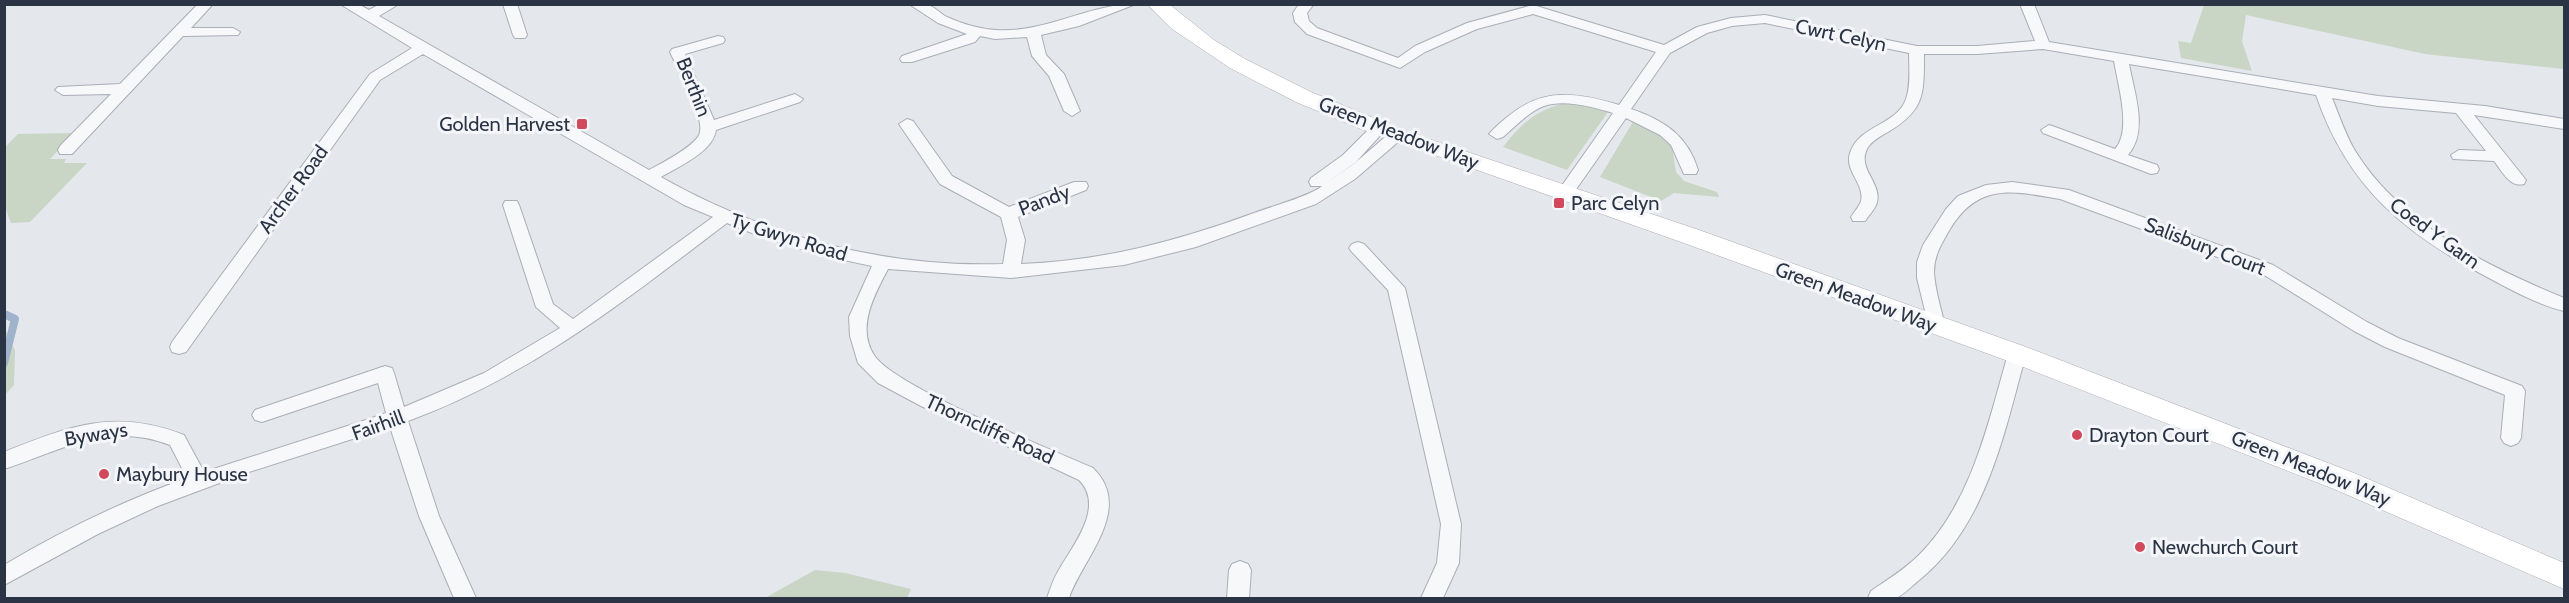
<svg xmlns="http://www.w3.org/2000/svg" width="2569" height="603" font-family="Cabin,sans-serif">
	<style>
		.green { fill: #c9d6c5 }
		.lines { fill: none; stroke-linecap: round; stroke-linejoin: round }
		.stream { stroke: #9fb4cc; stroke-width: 8 }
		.street-casing { stroke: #a9aeb7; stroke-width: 2 }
		.secondary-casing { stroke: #a9aeb7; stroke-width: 1 }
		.street { fill: #f7f8fa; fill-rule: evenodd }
		.secondary { fill: #fff; fill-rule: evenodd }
		.poi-dot { fill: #d1495b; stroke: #f4f6f9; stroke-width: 2 }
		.labels { text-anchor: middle; stroke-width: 6; stroke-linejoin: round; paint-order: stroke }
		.street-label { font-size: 20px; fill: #2b3445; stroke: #f4f6f9 }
		.poi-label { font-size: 20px; fill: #2b3445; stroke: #f4f6f9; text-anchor: start }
	</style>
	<rect width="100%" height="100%" fill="#e4e7ec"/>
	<!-- green -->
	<path class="green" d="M 2204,5 L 2564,5 L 2564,69 L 2425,54 L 2246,15 L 2242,41 L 2252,71 L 2181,58 L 2178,41 L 2191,43 Z
		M 1564,103 L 1584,104 L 1608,112 L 1567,170 L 1503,147 C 1521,124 1535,111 1564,103 Z
		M 1634,120 L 1657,131 L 1672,146 L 1676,172 L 1684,181 L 1717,192 L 1719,197 L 1674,193 L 1661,201 L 1600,177 Z
		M 75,133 L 50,159 L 66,159 L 64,163 L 87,163 L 30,222 L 11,223 L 5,207 L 5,147 L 18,134 Z
		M 4,326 L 15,350 L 14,385 L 5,395 Z
		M 815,570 L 845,573 L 911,589 L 907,598 L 765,598 Z"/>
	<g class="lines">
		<!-- stream -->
		<path class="stream" d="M 4,314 L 15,319 L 4,363"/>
		<defs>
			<path id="street" d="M 198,4 L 213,4 L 191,28 L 233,28 L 240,32 L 238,35 L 183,36 L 72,154 L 60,154 L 58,150 L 60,146 L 111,94 L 63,95 L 55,90 L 58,87 L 120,84 Z
				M 340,4 L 358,4 L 369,10 L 380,4 L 399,4 L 379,16 L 649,170 C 662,163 692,148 699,135 C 707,119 677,68 670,52 L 672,49 L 718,36 L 723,37 L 725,40 L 723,43 L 685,54 L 714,120 L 795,94 L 803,99 L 800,102 L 716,130 C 713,152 678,167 661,177 C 765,236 884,268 1003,264 L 1007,240 L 1001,217 L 940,184 L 899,124 L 907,119 L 913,121 L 952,176 L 1009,207 L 1074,182 L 1086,182 L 1088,186 L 1086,190 L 1018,217 L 1025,240 L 1021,264 C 1102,261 1178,241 1254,213 C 1276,205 1297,200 1318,189 L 1322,186 L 1311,186 L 1309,182 L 1311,178 L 1343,155 L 1372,126 L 1378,124 L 1386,129 L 1355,163 L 1325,184 L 1356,162 L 1391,132 L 1397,131 L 1405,136 L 1355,179 L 1316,204 L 1196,247 L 1124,265 L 1011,278 L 888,269 C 875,294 856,327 874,355 C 893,386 1052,450 1093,468 C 1135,509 1082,559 1069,598 L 1047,598 C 1051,587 1054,577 1060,568 C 1074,544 1105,506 1079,480 L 921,406 L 878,383 L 858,363 L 850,336 L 849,317 L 872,266 C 822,256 773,243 727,223 C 623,302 532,375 408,421 L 439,516 L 476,598 L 454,598 L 419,516 L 390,427 L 249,472 L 158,506 L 98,534 L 4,585 L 4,565 C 63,530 123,501 187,478 L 170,445 C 108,421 62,450 4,469 L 4,452 C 70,426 115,408 184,435 L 204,472 L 369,419 L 386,413 L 378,383 L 262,422 L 255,420 L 252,415 L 255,410 L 385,366 L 392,368 L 394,373 L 404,407 L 484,373 L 560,328 L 536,307 L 503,205 L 505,201 L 517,201 L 519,205 L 553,304 L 573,319 L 713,217 L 684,205 L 423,54 L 380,80 L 186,352 L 179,354 L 172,352 L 170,347 L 172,342 L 370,74 L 412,48 Z
				M 503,4 L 517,4 L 527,35 L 525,38 L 515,38 L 513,35 Z
				M 909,4 C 915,4 922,3 928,5 C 935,7 941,14 947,17 C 962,24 980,29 996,30 C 1047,33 1088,4 1136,4 L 1079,26 L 1041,35 L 1046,55 L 1064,74 L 1080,111 L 1072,116 L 1064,111 L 1049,76 L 1032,56 L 1027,37 L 995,39 L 980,36 L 975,42 L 912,62 L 902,62 L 900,59 L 902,56 L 967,34 L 938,23 Z
				M 1299,4 L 1314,4 L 1307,13 L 1309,21 L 1317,28 L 1398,58 L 1415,46 L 1467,23 L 1533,5 L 1664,45 L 1697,27 L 1731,18 L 1765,15 L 1917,46 L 1977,46 L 2035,41 L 2020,4 L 2034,4 L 2049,42 L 2378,96 L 2485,106 L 2564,119 L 2564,129 L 2474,115 L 2526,180 L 2524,184 C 2510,188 2502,171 2494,161 L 2453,159 L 2451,155 L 2459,150 L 2486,151 L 2456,113 L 2378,106 L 2332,98 C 2339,115 2345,133 2354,149 C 2399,224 2487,266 2564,298 L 2564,311 C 2539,305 2513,291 2489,278 C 2405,234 2348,188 2316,95 L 2129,64 C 2134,92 2149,131 2128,155 L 2157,165 L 2159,169 L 2157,173 L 2151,174 L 2043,133 L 2041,130 L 2049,125 L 2055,127 L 2115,149 C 2132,131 2118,85 2114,61 L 2043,49 L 1977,54 L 1924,54 C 1924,94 1925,110 1888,132 C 1881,136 1871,141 1867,149 C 1857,169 1882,183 1877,202 C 1876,208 1869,215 1865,221 L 1853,221 L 1851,217 C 1854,212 1859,207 1861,201 C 1865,184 1844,171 1850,153 C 1859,125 1897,125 1906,99 C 1911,85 1909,68 1909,53 L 1765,23 L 1732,26 L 1707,33 L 1670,53 L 1631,109 C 1664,120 1688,136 1698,170 L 1696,174 L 1684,174 L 1671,145 L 1660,135 L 1626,118 L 1570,198 L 1558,198 L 1556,194 L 1613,113 C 1593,107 1564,99 1544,106 C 1528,112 1515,127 1503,137 L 1497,139 L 1489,134 C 1494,128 1500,123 1506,118 C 1542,87 1576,92 1619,105 L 1656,52 L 1533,14 L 1477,29 L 1425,52 L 1400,68 L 1307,34 L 1295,22 L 1293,13 Z
				M 2012,182 L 2069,190 L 2273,265 L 2367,322 L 2398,338 L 2522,386 L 2525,391 L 2521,438 L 2518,443 L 2511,446 L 2504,443 L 2501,438 L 2505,395 L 2385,347 L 2354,331 L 2261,273 L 2060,199 C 2013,191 1979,182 1950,229 C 1942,243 1934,255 1934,272 C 1935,290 1941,308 1945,326 L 1942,331 L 1936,333 L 1930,331 L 1917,278 L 1917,262 L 1923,245 L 1946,209 L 1958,196 L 1986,185 Z
				M 1358,242 L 1364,244 L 1405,288 L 1461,524 L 1459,563 L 1443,598 L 1421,598 L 1437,563 L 1441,524 L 1388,290 L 1352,252 L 1349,248 L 1352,244 Z
				M 2017,347 L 2024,349 L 2026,354 C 2004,434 1986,527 1918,581 C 1911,587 1903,595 1896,598 C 1889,601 1876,598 1868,598 L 1871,591 C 1887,580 1905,569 1919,555 C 1972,502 1988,423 2008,354 L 2010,349 Z
				M 1240,561 L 1248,564 L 1251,570 L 1249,598 L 1227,598 L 1229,570 L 1232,564 Z"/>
			<path id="secondary" d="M 1147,4 L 1169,4 L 1214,40 L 1245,59 L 1311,92 L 1405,131 L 1699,230 L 2026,347 L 2354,473 L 2564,563 L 2564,589 L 2334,489 L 2008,361 L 1681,242 L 1361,129 L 1296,102 L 1230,68 L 1172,29 Z"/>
		</defs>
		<!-- street casing -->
		<use href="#street" class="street-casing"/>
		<!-- secondary casing -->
		<use href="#secondary" class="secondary-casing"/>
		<!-- street -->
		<use href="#street" class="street"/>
		<!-- secondary -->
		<use href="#secondary" class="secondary"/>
	</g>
	<!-- markers -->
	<g class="poi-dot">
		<rect x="576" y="118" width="12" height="12" rx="3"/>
		<rect x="1553" y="197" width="12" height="12" rx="3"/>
		<circle cx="2077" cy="435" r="6"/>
		<circle cx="104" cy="474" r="6"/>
		<circle cx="2140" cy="547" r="6"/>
	</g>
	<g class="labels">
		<!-- street labels -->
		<g class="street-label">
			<text transform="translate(1841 35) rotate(12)" y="7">Cwrt Celyn</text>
			<text transform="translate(694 87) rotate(68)" y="7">Berthin</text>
			<text transform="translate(1399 133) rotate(21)" y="7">Green Meadow Way</text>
			<text transform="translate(293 189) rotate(-54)" y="7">Archer Road</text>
			<text transform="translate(1044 200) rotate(-21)" y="7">Pandy</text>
			<text transform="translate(2435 233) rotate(36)" y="7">Coed Y Garn</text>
			<text transform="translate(789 237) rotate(17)" y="7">Ty Gwyn Road</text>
			<text transform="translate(2205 246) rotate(21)" y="7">Salisbury Court</text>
			<text transform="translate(1856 297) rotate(20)" y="7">Green Meadow Way</text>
			<text transform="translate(378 425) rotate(-20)" y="7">Fairhill</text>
			<text transform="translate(990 429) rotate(25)" y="7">Thorncliffe Road</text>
			<text transform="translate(96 434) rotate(-9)" y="7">Byways</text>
			<text transform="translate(2311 468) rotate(22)" y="7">Green Meadow Way</text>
		</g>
		<!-- poi labels -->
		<g class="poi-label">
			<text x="570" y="131" text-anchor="end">Golden Harvest</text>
			<text x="1571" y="210">Parc Celyn</text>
			<text x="2089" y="442">Drayton Court</text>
			<text x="116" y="481">Maybury House</text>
			<text x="2152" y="554">Newchurch Court</text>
		</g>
	</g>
	<!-- border -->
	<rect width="2569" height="603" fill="none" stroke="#2b3445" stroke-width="12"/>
</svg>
